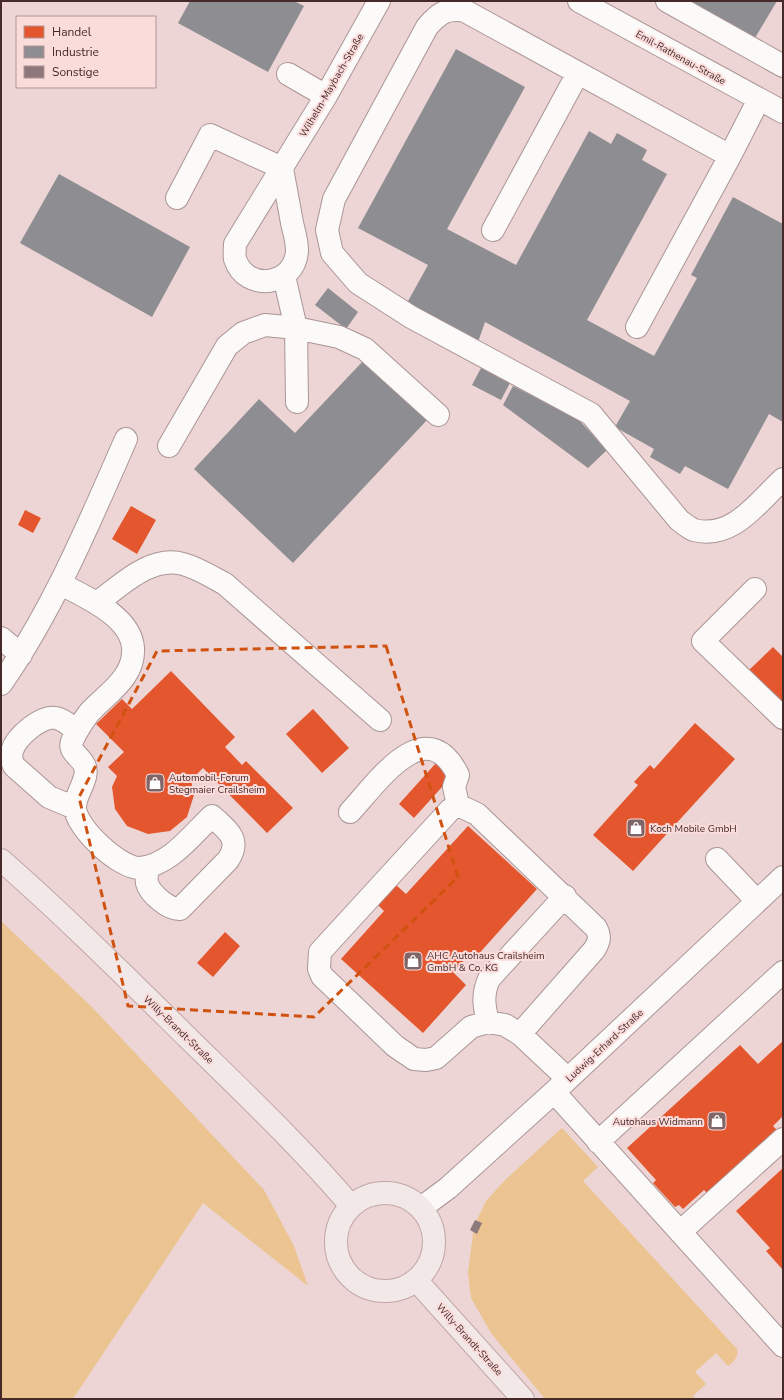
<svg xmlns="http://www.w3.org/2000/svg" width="784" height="1400" font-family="'Nunito Sans',sans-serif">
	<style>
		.green { fill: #ebc492 }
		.shops { fill: #e4572e }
		.industry { fill: #8d8d92 }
		.building { fill: #8d797c }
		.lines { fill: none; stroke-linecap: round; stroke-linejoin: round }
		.minor-casing { stroke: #ab9595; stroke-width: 24 }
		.major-casing { stroke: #c1a6a6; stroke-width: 24 }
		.minor { stroke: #fcf9f9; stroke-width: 22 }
		.major { stroke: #f3e8e8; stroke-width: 22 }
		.marked { fill: none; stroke: #d05210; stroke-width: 3; stroke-dasharray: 8 5; stroke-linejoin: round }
		.labels { text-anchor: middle; stroke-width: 4; stroke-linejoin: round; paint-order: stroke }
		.street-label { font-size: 10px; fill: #462a2a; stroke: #fadcdb }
		.poi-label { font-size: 10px; fill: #462a2a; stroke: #fadcdb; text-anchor: start }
	</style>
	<rect width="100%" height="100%" fill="#ecd5d4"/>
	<!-- green -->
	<path class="green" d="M 1,921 L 91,1006 L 264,1190 L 294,1246 L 308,1286 L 203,1203 L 73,1399 L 1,1399 Z
		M 562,1128 L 598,1167 L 583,1181 L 737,1349 C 739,1357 734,1361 728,1366 L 716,1353 L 695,1372 L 706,1384 L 693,1396 L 696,1399 L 545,1399 L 491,1333 L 471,1298 L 468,1272 L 474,1226 L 486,1201 L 506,1179 Z"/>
	<!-- shops -->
	<path class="shops" d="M 131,506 L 156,520 L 137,554 L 112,539 Z
		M 25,510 L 41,518 L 33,533 L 18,525 Z
		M 773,647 L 783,657 L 783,705 L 749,670 Z
		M 171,671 L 235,737 L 225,747 L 242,765 L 246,761 L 293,808 L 267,833 L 203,768 L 191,780 L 194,795 L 187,817 L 170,831 L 148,834 L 127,826 L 115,809 L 112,787 L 117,776 L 108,767 L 124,752 L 96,724 L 122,699 L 132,709 Z
		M 313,709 L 349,748 L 322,773 L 286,734 Z
		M 695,723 L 735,759 L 633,871 L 593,835 L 638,785 L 634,782 L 650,765 L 654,769 Z
		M 436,763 L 451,777 L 414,818 L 399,804 Z
		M 468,826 L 537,889 L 476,957 L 471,953 L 453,972 L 466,985 L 423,1033 L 341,959 L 384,911 L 378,905 L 396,885 L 406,894 Z
		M 225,932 L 240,946 L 213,977 L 197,963 Z
		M 783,1041 L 783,1116 L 773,1126 L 779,1132 L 709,1195 L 704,1190 L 683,1209 L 679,1205 L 675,1207 L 653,1183 L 656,1180 L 627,1148 L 740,1045 L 758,1064 Z
		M 783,1168 L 783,1270 L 766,1251 L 770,1248 L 736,1211 Z"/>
	<!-- industry -->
	<path class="industry" d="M 190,1 L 294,1 L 304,6 L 268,72 L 178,23 Z
		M 690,1 L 777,1 L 755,38 Z
		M 456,49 L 525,87 L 447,229 L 516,265 L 589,131 L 611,144 L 617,133 L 647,150 L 642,160 L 667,174 L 587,320 L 654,356 L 697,278 L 691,275 L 733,197 L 783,224 L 783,422 L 769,414 L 728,489 L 685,466 L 680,474 L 650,457 L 654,449 L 615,427 L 630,401 L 485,322 L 478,342 L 407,303 L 428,265 L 358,228 Z
		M 59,174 L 190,247 L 152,317 L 20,243 Z
		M 328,288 L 358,312 L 346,329 L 315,305 Z
		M 364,360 L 427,420 L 293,563 L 194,469 L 259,399 L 295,433 Z
		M 481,368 L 510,383 L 501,400 L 472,385 Z
		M 513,386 L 578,419 L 607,450 L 588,468 L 503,405 Z"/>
	<!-- building -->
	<path class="building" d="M 475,1220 L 482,1223 L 477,1234 L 470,1230 Z"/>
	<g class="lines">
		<defs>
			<path id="minor" d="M 579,1 L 783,112
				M 667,1 L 783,66
				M 288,74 L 326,96
				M 730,156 L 759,99
				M 282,168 C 285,186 289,205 292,223 C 294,231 297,241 297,250 C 296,286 246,293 235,259 C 234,255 235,248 235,244 L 326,96 L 379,1
				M 177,198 L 210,135 L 282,168
				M 493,230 L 578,73
				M 284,276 L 296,328 L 297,402
				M 637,327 L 730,156 L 465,11 C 447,7 438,14 427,27 L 334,199 L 327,230 L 332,253 L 358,283 L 411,317 L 591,414 L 679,520 C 683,523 689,528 694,530 C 733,540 758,502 783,479
				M 169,446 L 227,346 L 243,333 L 265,325 L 296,328 L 339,337 L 365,349 L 438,415
				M 61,584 C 85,597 131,616 133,648 C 135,678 106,694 89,713 C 83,721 77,730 73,739 C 66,752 82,756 85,767 C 89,779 75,794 75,807 C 75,827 120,869 140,868 C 170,865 191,836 212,816 C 227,830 242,839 228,860 L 180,909 C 169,910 150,894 147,883 C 146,877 147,872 148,867
				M 755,589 L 703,641 L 783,718
				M 97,603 C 121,585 151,555 183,564 C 198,568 212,577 225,584 L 380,720
				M 1,638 L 21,655
				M 1,684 C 54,608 89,523 126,439
				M 75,808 L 49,797 L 14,766 C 12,761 10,757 12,751 C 16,737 41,715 56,718 C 65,720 70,726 77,731
				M 350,812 C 377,783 426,710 458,775 L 454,787 L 458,805
				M 717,859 L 757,901
				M 488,1022 C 484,1006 482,995 489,979 L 565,896
				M 520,1034 L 594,950 C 599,942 601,937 596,928 L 477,814 L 458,805 L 450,810 L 320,952 L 319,969 L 322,976 L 395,1046 L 414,1059 L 426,1060 L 436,1058 L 471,1027 L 488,1022 L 505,1025 L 520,1034 L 568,1079
				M 554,1092 L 783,1346
				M 598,1142 L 783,972
				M 421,1208 L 448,1188 L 554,1092 L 783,877
				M 680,1232 L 783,1139"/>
			<path id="major" d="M 1,860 C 66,917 127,978 189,1039 C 244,1093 301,1147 351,1206
				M336 1242a49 49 0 1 1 98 0a49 49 0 1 1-98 0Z
				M 416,1280 L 523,1399"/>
		</defs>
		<!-- minor casing -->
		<use href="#minor" class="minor-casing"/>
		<!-- major casing -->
		<use href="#major" class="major-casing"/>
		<!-- minor -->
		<use href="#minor" class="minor"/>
		<!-- major -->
		<use href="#major" class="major"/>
	</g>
	<!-- marked area -->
	<path class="marked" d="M 386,646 L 458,877 L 314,1017 L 128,1006 L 79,797 L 157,651 Z"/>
	<!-- icons -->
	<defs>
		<symbol id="shop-square" viewBox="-11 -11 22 22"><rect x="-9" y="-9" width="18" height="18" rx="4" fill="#806666" stroke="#fadcdb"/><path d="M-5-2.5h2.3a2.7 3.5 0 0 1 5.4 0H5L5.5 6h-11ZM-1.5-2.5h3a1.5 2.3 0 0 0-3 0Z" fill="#fff"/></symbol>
	</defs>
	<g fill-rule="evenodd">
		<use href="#shop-square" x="144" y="772" width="22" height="22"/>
		<use href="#shop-square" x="625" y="817" width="22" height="22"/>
		<use href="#shop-square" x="402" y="950" width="22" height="22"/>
		<use href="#shop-square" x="706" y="1110" width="22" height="22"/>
	</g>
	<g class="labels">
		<!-- street labels -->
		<g class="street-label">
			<text transform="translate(681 57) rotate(29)" y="4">Emil-Rathenau-Straße</text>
			<text transform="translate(331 85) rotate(-60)" y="4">Wilhelm-Maybach-Straße</text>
			<text transform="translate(179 1029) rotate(44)" y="4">Willy-Brandt-Straße</text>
			<text transform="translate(604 1045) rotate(-43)" y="4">Ludwig-Erhard-Straße</text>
			<text transform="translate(470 1339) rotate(48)" y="4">Willy-Brandt-Straße</text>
		</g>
		<!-- poi labels -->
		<g class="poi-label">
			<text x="169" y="781">Automobil-Forum<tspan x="169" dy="12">Stegmaier Crailsheim</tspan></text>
			<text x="650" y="832">Koch Mobile GmbH</text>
			<text x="427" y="959">AHC Autohaus Crailsheim<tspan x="427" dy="12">GmbH &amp; Co. KG</tspan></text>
			<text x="703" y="1125" text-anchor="end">Autohaus Widmann</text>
		</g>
	</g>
	<!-- border -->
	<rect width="784" height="1400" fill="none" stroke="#462a2a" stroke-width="4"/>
	<!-- legend -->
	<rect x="16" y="16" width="140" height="72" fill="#fadcdb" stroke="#b29594"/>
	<rect x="24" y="26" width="20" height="12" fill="#e4572e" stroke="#b29594"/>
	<text x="52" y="36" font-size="12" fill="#462a2a">Handel</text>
	<rect x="24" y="46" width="20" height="12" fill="#8d8d92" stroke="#b29594"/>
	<text x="52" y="56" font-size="12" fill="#462a2a">Industrie</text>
	<rect x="24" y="66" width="20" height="12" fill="#8d797c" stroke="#b29594"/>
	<text x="52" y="76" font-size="12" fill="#462a2a">Sonstige</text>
</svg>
